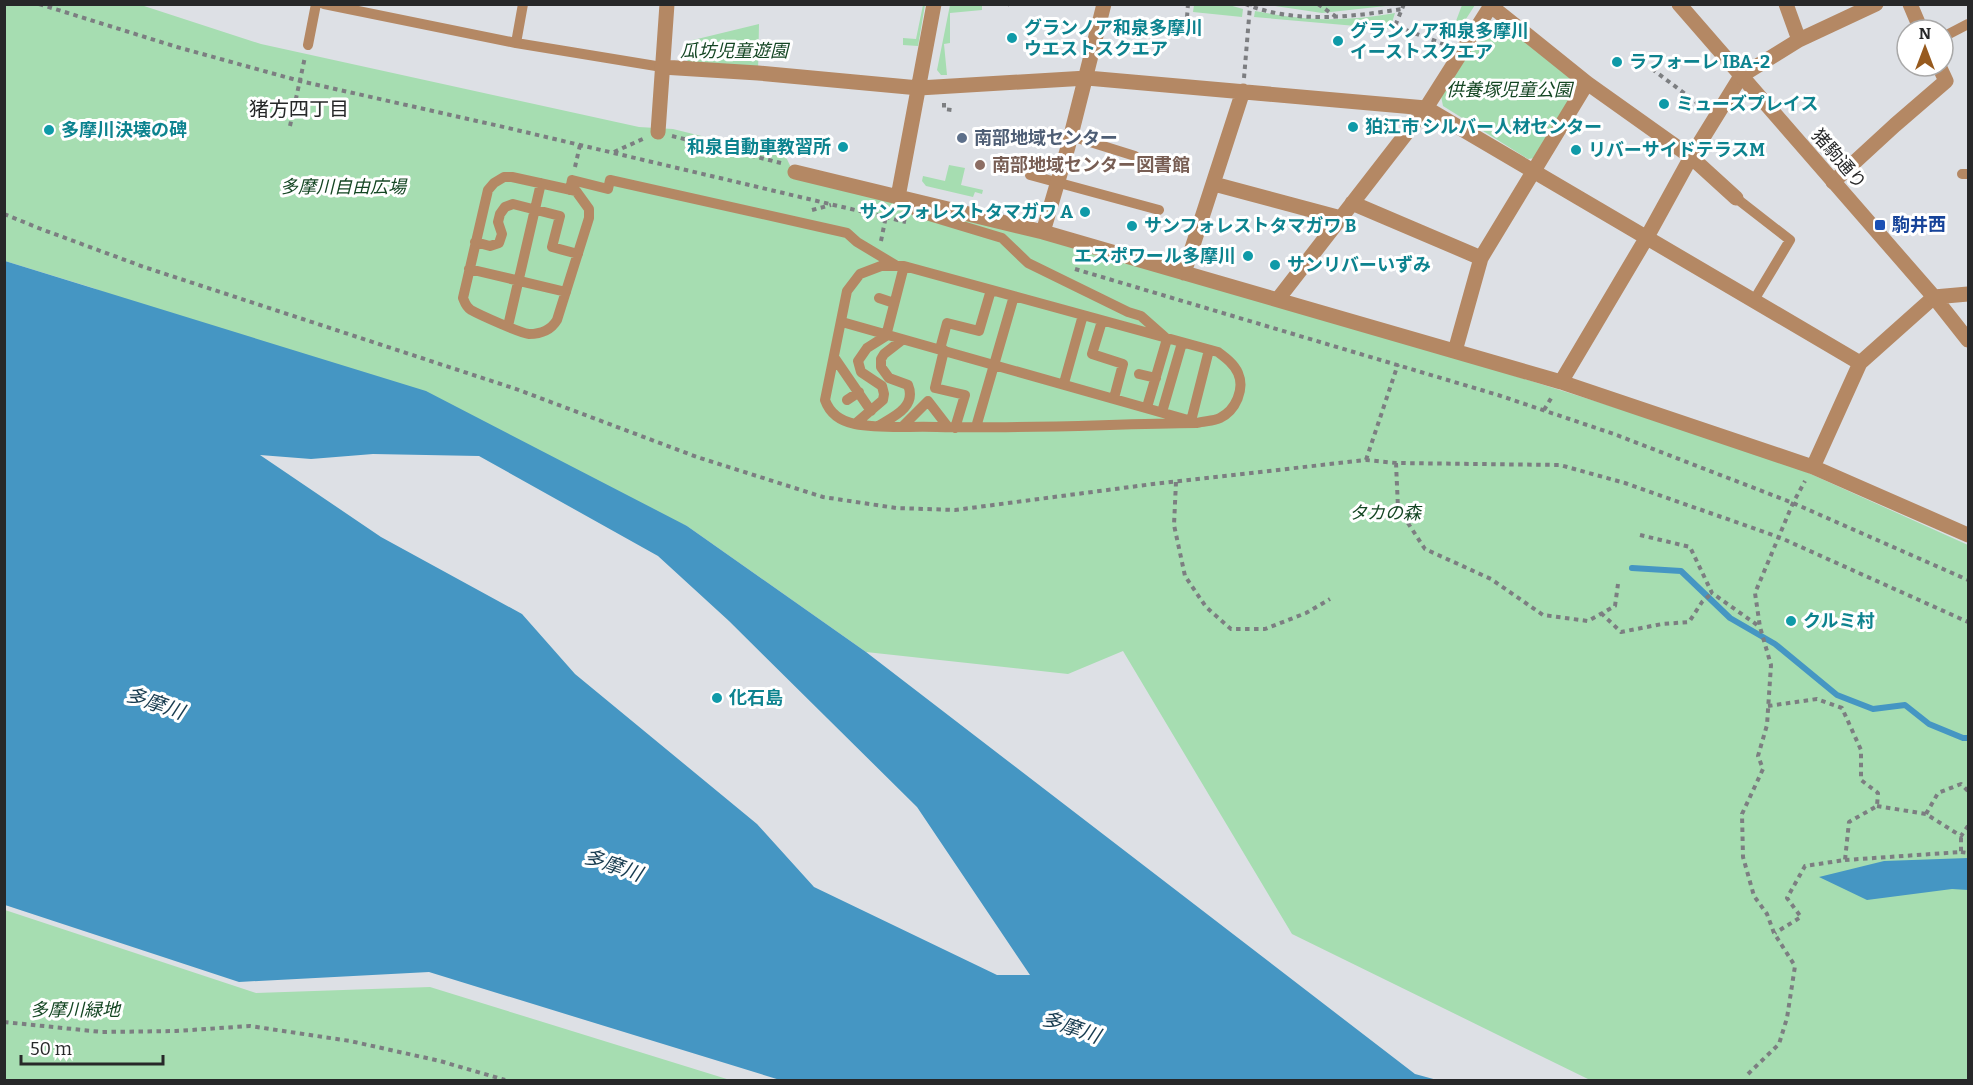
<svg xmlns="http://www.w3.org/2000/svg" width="1973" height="1085" font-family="Bitter,'Noto Sans JP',serif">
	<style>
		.green { fill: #a6ddb1 }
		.water { fill: #4596c3; fill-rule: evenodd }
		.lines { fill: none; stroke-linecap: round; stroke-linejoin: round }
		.stream { stroke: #4596c3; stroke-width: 6 }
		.path { stroke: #7c7e81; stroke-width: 4; stroke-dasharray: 4.5 4.5; stroke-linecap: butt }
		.service { stroke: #b48864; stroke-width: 10 }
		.minor { stroke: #b48864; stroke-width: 15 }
		.tertiary { stroke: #b48864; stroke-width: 15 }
		.culture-dot { fill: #0f9aa8; stroke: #fff; stroke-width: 2 }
		.service-dot { fill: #5c6f8a; stroke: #fff; stroke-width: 2 }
		.education-dot { fill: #8d6e63; stroke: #fff; stroke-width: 2 }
		.transit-dot { fill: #1a4fb4; stroke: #fff; stroke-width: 2 }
		.labels { text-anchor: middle; stroke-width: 6; stroke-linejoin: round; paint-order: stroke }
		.culture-label { font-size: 18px; font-weight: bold; fill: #0d838f; stroke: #fff; text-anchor: start }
		.park-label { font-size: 18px; font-style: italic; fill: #144623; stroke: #fff }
		.service-label { font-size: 18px; font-weight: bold; fill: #4e5e75; stroke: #fff; text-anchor: start }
		.street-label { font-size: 18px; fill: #272829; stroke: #fff }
		.education-label { font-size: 18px; font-weight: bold; fill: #785e54; stroke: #fff; text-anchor: start }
		.transit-label { font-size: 18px; font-weight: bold; fill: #164399; stroke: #fff; text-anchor: start }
		.neighbourhood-label { font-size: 20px; fill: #272829; stroke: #fff }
		.water-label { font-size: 20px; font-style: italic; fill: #173b4f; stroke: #fff }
	</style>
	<rect width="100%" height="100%" fill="#dde0e5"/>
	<!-- green -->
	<path class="green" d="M 4,5 L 141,5 L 261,44 L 639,127 L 673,129 L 786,157 L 795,176 L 1000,225 L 1448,355 L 1773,457 L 1968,545 L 1968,1080 L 1590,1080 L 1292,934 L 1123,651 L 1068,674 L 866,652 L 687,526 L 93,288 L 5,261 Z
		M 923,5 L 925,5 L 918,46 L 903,45 L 903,38 L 916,39 Z
		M 950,5 L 982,5 L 982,10 L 950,13 L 950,43 L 944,44 L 947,75 L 941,75 L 937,70 Z
		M 1194,5 L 1229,5 L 1243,9 L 1242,17 L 1193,12 Z
		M 1269,5 L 1395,5 L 1322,13 Z
		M 1462,5 L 1475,5 L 1453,39 L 1450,37 Z
		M 1255,11 C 1307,21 1343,22 1395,13 L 1390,29 L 1254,17 Z
		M 1497,21 L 1578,80 L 1578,89 L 1535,158 L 1528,159 L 1443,106 L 1441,96 L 1488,23 Z
		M 759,24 L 758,73 L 687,68 L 689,41 Z
		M 949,165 L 965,168 L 961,185 L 983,190 L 982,194 L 975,192 L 973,197 L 926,186 L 922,181 L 923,176 L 945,181 Z
		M 5,910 L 256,993 L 430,987 L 730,1080 L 5,1080 Z"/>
	<!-- water -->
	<path class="water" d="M 5,261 L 426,391 L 687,526 L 866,652 L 1415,1074 L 1437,1080 L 780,1080 L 429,972 L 239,982 L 5,905 ZM 373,454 L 479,456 L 658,556 L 729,621 L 917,807 L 1030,975 L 997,975 L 814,887 L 757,824 L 575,674 L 522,614 L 381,537 L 260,455 L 311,459 Z
		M 1968,858 L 1968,890 L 1952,889 L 1867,900 L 1819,877 L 1884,861 Z"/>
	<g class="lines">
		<!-- stream -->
		<path class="stream" d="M 1632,568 L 1681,571 L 1730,618 L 1775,644 L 1837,695 L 1873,709 L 1905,705 L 1929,724 L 1963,738 L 1968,738"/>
		<!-- path -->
		<path class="path" d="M 39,4 L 177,47 L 300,81 L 508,128 L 906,222
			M 1245,4 C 1295,24 1350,17 1402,9
			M 1318,4 L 1335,16
			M 1404,4 L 1395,26 L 1449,46
			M 1007,5 L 1008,4
			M 1187,17 L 1188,4
			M 1652,69 L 1704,108
			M 1244,78 L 1250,6
			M 944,103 L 944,109 L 952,110
			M 290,126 L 305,57
			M 672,136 L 781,163
			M 614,152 L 645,138
			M 575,167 L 580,145
			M 812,210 L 831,205
			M 4,214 L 41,229 L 144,267 L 516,389 L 697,457 L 823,497 L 896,508 L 955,510 L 1153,484 L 1366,460 L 1396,463 L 1560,465 L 1625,483 L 1781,538 L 1968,622
			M 881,241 L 886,216
			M 1075,269 L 1498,395 L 1614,434 L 1793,503 L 1968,580
			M 1544,410 L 1553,395
			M 1366,460 L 1398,364
			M 1396,463 L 1398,508 L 1425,549 L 1491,579 L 1543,615 L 1588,621 L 1615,606 L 1618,584
			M 1176,482 L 1174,525 L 1185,576 L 1206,607 L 1231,629 L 1265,629 L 1306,613 L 1330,599
			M 1640,535 L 1690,547 L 1712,593 L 1760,627
			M 1601,613 L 1621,632 L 1662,624 L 1689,622 L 1702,602 L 1712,593
			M 1768,706 L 1817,699 L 1842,708 L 1861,750 L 1861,780 L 1878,793 L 1877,806 L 1849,822 L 1845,860 L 1805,866 L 1787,898 L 1801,917 L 1775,933
			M 1877,806 L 1926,814 L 1961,836 L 1968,826
			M 1926,814 L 1938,793 L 1961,784 L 1968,791
			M 1961,852 L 1968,853
			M 1845,860 L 1961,852 L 1961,836
			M 4,1022 L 102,1032 L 176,1031 L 250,1026 L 350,1041 L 440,1061 L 505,1080
			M 1748,1074 L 1779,1044 L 1787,1018 L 1795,966 L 1774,933 L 1767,914 L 1754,896 L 1743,857 L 1742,814 L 1763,769 L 1758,756 L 1767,725 L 1771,665 L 1760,627 L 1755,593 L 1793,503 L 1805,481"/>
		<!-- service -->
		<path class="service" d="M 324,4 L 516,43 L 662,67
			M 1943,37 L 1968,24
			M 516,43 L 523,4
			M 308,45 L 316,4
			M 1071,136 L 1135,156
			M 1962,174 L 1968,174
			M 1030,175 L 1159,210
			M 504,177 L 512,177 L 576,191 L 589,209 L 589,218 L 557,320 C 551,330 542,334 529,334 C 520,333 480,315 471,310 C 466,307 465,303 463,298 L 488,190 L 494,183 Z
			M 570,190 L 572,180 L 608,189 L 610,180 L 847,233 L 857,242 L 897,266 L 904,266 L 1218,352 C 1226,358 1234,364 1238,373 C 1245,389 1236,410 1220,418 C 1214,421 1204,421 1197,423 C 1110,424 1023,429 937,427 C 910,426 881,429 855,424 C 840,421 830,414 825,400 L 847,291 L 860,274 L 881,266 L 897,266
			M 1736,198 L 1790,240 L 1754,300
			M 907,200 L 916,212 L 1002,238 L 1028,263 L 1128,312 L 1141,316 L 1167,339 L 1147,407
			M 475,242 L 490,246 L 499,243 L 502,234 L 498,222 L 500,214 L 505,207 L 513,204 L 560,216 L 552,247 L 578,254
			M 469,269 L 566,292
			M 879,298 L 894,303
			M 1102,321 L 1092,354 L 1123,364 L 1114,398
			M 842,322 L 1188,420
			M 508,326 L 541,183
			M 940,349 L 947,323 L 979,331 L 991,290
			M 944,350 L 935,388 L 965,395 L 955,428
			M 834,357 L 871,411
			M 1139,374 L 1156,378
			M 1064,383 L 1083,315
			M 847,400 L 859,392
			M 1162,412 L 1182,343
			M 1191,421 L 1209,350
			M 855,424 L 883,400 L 884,394 L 882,386 L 861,372 L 858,361 L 867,348 L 886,336 L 904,266
			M 878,426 C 893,417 917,407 908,385 L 889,378 L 881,367 L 881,359 L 884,354 L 902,340
			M 903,426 L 928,401 L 948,427
			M 976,427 L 1014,296"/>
		<!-- minor -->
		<path class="minor" d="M 1786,4 L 1799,40
			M 1910,4 L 1921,30
			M 1491,6 L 1587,83 L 1691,157 L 1736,198
			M 662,67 L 758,73 L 919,88 L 1087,78 L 1426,108 L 1860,363
			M 658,132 L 667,4
			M 795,172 L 1043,232 L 1561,382 L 1813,467 L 1968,535
			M 1833,182 L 1895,125 L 1946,81 L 1939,66
			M 1214,184 L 1341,218
			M 898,197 L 934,4
			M 1352,203 L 1481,258
			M 1043,232 L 1068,147 L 1104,4
			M 1184,273 L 1243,91
			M 1278,299 L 1426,108 L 1492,4
			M 1455,351 L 1481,258 L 1587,83
			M 1561,382 L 1647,237 L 1691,157 L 1741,76 L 1799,40 L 1876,4
			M 1813,467 L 1860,363 L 1934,297"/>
		<!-- tertiary -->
		<path class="tertiary" d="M 1679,4 L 1934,297 L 1968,340
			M 1934,297 L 1968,294"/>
	</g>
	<!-- markers -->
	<g class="culture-dot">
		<circle cx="1012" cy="38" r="6"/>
		<circle cx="1338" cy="41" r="6"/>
		<circle cx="1617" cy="62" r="6"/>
		<circle cx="1664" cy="104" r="6"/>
		<circle cx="1353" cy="127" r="6"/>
		<circle cx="49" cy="130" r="6"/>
		<circle cx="843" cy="147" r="6"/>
		<circle cx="1576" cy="150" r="6"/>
		<circle cx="1085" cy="212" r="6"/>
		<circle cx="1132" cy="226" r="6"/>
		<circle cx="1248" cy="256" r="6"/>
		<circle cx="1275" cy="265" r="6"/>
		<circle cx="1791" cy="621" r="6"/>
		<circle cx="717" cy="698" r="6"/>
	</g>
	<circle class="service-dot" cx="962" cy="138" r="6"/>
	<circle class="education-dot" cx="980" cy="165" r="6"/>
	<rect class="transit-dot" x="1874" y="219" width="12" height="12" rx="3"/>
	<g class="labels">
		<!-- culture labels -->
		<g class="culture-label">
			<text x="1024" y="34">グランノア和泉多摩川<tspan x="1024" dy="21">ウエストスクエア</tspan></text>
			<text x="1350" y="37">グランノア和泉多摩川<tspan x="1350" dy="21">イーストスクエア</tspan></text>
			<text x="1629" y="68">ラフォーレ IBA-2</text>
			<text x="1676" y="110">ミューズプレイス</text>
			<text x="1365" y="133">狛江市 シルバー人材センター</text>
			<text x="61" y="136">多摩川決壊の碑</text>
			<text x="831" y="153" text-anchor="end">和泉自動車教習所</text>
			<text x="1588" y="156">リバーサイドテラスM</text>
			<text x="1073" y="218" text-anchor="end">サンフォレストタマガワ A</text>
			<text x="1144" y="232">サンフォレストタマガワ B</text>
			<text x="1236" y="262" text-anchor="end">エスポワール多摩川</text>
			<text x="1287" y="271">サンリバーいずみ</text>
			<text x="1803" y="627">クルミ村</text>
			<text x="729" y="704">化石島</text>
		</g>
		<!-- park labels -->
		<g class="park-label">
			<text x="734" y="57">瓜坊児童遊園</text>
			<text x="1509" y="96">供養塚児童公園</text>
			<text x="343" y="193">多摩川自由広場</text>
			<text x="1385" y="519">タカの森</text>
			<text x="75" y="1016">多摩川緑地</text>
		</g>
		<!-- service labels -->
		<g class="service-label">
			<text x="974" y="144">南部地域センター</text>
		</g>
		<!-- street labels -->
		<g class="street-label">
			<text transform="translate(1839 159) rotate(49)" y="6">猪駒通り</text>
		</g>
		<!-- education labels -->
		<g class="education-label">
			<text x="992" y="171">南部地域センター図書館</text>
		</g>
		<!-- transit labels -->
		<g class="transit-label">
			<text x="1892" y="231">駒井西</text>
		</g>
		<!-- neighbourhood labels -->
		<g class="neighbourhood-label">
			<text x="299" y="116">猪方四丁目</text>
		</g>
		<!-- water labels -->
		<g class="water-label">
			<text transform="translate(155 703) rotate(19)" y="7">多摩川</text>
			<text transform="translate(613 865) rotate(19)" y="7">多摩川</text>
			<text transform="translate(1071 1027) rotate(19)" y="7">多摩川</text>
		</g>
	</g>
	<!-- border -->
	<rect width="1973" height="1085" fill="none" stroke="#272829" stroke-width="12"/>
	<!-- north arrow -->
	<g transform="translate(1925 48)"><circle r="28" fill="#ffffff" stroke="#a9a9a9" stroke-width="1.5"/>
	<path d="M0-4.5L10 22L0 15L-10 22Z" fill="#975a1e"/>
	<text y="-9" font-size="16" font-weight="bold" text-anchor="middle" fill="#272829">N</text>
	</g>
	<!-- scale -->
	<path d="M21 1055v9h142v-9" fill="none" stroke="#272829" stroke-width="3"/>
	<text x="30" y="1055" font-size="18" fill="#272829" stroke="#ffffff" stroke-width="4.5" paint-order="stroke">50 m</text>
</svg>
